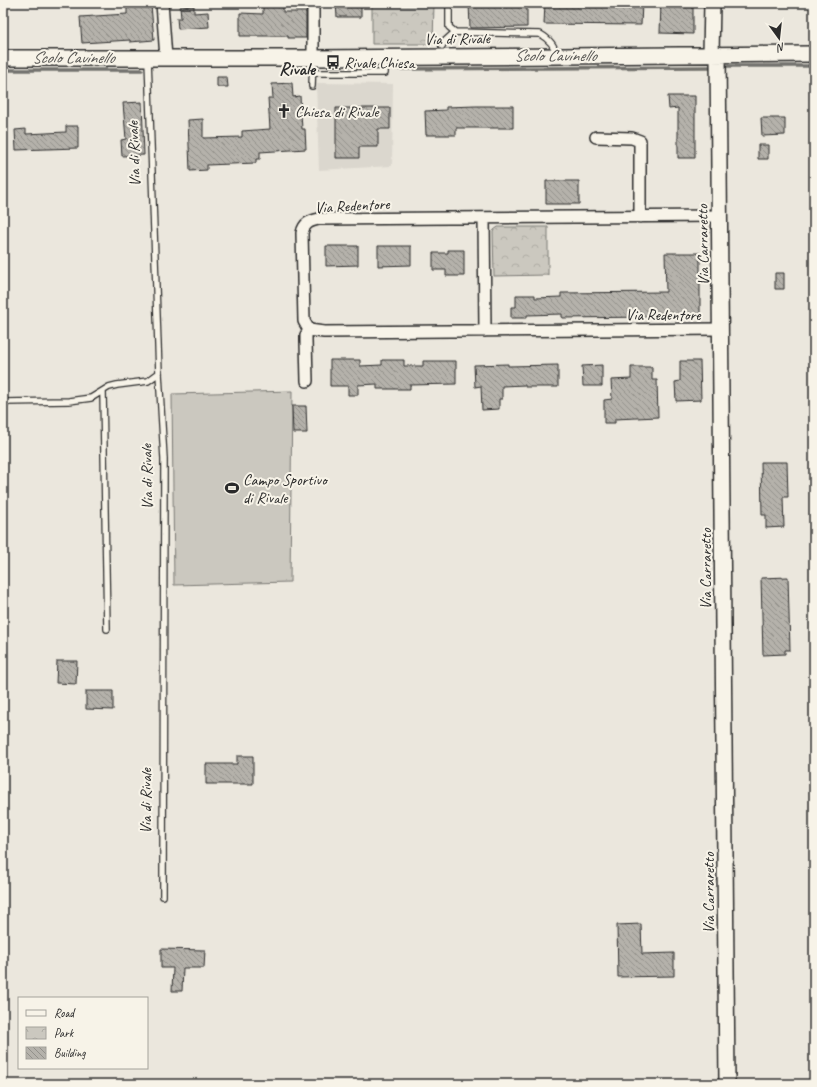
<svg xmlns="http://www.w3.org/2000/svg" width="817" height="1087" font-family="Caveat,sans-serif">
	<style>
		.built { fill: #dbd7ce }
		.park { fill: url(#park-crowns); stroke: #7b7a75 }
		.garden { fill: #cbc8bf; stroke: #7b7a75 }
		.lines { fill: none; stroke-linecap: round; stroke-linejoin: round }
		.stream { stroke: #72716c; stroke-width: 3.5 }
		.building { fill: url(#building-back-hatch); stroke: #2b2b2b }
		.lane-casing { stroke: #2b2b2b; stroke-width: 8 }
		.street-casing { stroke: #2b2b2b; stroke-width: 14 }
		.secondary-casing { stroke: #2b2b2b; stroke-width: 18 }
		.lane { stroke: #f7f3e8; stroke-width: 5.5 }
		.street { stroke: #f7f3e8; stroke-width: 11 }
		.secondary { stroke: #f7f3e8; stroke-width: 15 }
		.labels { text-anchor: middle; stroke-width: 4; stroke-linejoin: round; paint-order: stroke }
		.street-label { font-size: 16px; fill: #2b2b2b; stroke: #f7f3e8 }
		.poi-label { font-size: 16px; fill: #2b2b2b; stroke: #f7f3e8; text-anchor: start }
		.water-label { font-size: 17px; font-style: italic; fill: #555451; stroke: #f7f3e8 }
		.quarter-label { font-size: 18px; font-weight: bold; fill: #2b2b2b; stroke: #f7f3e8 }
	</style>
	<defs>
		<pattern id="park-crowns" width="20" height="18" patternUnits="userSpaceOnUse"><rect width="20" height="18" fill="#cbc8bf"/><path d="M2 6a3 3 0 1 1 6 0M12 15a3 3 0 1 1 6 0" fill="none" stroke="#aeaca4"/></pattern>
		<pattern id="building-back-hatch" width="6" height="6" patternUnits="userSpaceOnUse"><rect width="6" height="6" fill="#b5b2ab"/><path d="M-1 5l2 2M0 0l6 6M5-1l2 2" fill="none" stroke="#93918b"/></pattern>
	</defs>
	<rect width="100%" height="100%" fill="#ebe7dd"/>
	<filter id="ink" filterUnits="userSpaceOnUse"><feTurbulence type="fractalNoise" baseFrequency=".025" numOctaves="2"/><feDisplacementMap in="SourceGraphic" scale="8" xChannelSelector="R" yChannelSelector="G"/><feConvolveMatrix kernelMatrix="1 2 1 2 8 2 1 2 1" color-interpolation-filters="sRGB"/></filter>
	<g filter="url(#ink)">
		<!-- built -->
		<path class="built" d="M 316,83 L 393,84 L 392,166 L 319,170 Z"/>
		<!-- park -->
		<path class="park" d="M 372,3 L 434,3 L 433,44 L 372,44 Z
			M 498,227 L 548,227 L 548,275 L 494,276 L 493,232 L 494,230 Z"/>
		<!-- garden -->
		<path class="garden" d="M 292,391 L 290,582 L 174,585 L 172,394 Z"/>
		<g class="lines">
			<!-- stream -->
			<path class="stream" d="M 726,66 L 814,66
				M 397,69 L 712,67
				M 3,70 L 142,70"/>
		</g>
		<!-- building -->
		<path class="building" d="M 263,3 L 283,3 L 283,12 L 306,12 L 306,38 L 288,38 L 288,36 L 240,36 L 240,13 L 263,14 Z
			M 336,3 L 361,3 L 361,17 L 337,17 Z
			M 469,3 L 527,3 L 527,27 L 470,28 Z
			M 545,3 L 642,3 L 641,25 L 544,24 Z
			M 661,3 L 693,3 L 693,34 L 660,33 Z
			M 151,5 L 154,40 L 130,42 L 130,40 L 82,43 L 80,17 L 127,14 L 127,7 Z
			M 194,6 L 194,13 L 208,12 L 209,27 L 178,29 L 177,18 L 181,18 L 180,7 Z
			M 217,77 L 227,77 L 228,87 L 217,87 Z
			M 292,83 L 293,97 L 300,96 L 302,129 L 305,129 L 306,149 L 260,152 L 260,159 L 256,159 L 256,163 L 207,165 L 207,170 L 190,171 L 188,120 L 203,119 L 203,138 L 242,137 L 242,131 L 270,129 L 268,98 L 273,98 L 272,84 Z
			M 668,96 L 695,96 L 695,158 L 678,158 L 678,108 L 669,109 Z
			M 142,102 L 144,155 L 122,156 L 121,140 L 126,139 L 123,103 Z
			M 476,106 L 513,106 L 513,128 L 456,128 L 456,135 L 426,135 L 425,111 L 446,110 L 446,107 Z
			M 336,108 L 390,108 L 390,129 L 378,129 L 378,147 L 359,147 L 359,158 L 336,158 Z
			M 761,118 L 785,118 L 785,135 L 762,136 Z
			M 66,126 L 78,126 L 78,148 L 16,150 L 15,130 L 26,129 L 26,134 L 66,132 Z
			M 758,145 L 768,145 L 768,159 L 758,159 Z
			M 546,181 L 579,181 L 579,204 L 546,204 Z
			M 326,246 L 358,246 L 358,265 L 326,266 Z
			M 378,246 L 411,246 L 411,265 L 378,266 Z
			M 448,250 L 464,250 L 464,276 L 446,276 L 446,270 L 433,270 L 433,253 L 448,253 Z
			M 665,253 L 700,253 L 700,316 L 650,316 L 650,317 L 562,318 L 562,314 L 527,315 L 527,318 L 511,318 L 511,307 L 516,307 L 516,295 L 535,295 L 535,298 L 561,297 L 561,293 L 666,292 Z
			M 775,273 L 784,273 L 784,289 L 775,289 Z
			M 330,360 L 360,360 L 360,366 L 382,365 L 382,360 L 404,360 L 404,366 L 423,366 L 423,361 L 456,361 L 456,384 L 410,385 L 410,389 L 377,389 L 377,384 L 358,385 L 358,395 L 348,395 L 348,386 L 330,386 Z
			M 680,361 L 700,361 L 701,400 L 676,401 L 675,382 L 680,381 Z
			M 508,364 L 508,366 L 558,365 L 558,387 L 525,387 L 525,385 L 502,386 L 502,399 L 499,399 L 499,409 L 482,410 L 481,386 L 475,387 L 474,365 Z
			M 602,365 L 602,386 L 583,386 L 582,366 Z
			M 631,367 L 652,367 L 652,380 L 657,380 L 658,417 L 615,419 L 615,423 L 604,423 L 604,400 L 612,399 L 611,380 L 631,379 Z
			M 292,406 L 306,406 L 307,433 L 293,433 Z
			M 761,462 L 787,462 L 788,497 L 783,497 L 784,527 L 766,528 L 766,515 L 762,515 Z
			M 788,577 L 790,650 L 785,650 L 785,654 L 763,655 L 761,578 Z
			M 57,661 L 77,661 L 76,684 L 56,683 Z
			M 86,691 L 113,691 L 113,710 L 86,709 Z
			M 237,756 L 253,756 L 253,784 L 206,784 L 206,764 L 237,764 Z
			M 641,924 L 642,954 L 674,953 L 674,976 L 618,977 L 617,925 Z
			M 161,949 L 205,950 L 204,968 L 183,968 L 182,991 L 172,991 L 173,968 L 161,968 Z"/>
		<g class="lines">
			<defs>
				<path id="lane" d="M 449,3 L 449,27 L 455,32
					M 442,46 L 444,42 L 455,32 L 540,34 C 549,39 555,45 556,55
					M 148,59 L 159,373 L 164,459 L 163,896
					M 312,73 L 385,73 L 385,58
					M 312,86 L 313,58
					M 103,392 L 107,629
					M 3,402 L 69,401 L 91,398 L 109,387 L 117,385 L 148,381 L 159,373"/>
				<path id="street" d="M 162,3 L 166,58
					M 313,58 L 313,3
					M 596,137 L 632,138 L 640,141 L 640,217
					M 484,218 L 485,331
					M 309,330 L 324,332 L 721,329
					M 307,381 L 306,341 L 306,335 L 309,330 L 304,321 L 302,233 C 304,223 310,221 319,219 L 720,216"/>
				<path id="secondary" d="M 711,54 L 712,3
					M 718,54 L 727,1084
					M 3,58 L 313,58 L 814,54"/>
			</defs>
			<!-- lane casing -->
			<use href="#lane" class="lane-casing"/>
			<!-- street casing -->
			<use href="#street" class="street-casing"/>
			<!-- secondary casing -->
			<use href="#secondary" class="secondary-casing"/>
			<!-- lane -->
			<use href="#lane" class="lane"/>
			<!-- street -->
			<use href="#street" class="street"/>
			<!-- secondary -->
			<use href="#secondary" class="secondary"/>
		</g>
	</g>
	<!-- icons -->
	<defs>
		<symbol id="bus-bare" viewBox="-9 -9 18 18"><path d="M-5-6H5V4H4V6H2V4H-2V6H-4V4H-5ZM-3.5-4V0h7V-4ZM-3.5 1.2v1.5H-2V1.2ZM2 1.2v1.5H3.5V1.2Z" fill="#2b2b2b" stroke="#f7f3e8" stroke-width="2.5" paint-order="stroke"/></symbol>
		<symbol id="church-bare" viewBox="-9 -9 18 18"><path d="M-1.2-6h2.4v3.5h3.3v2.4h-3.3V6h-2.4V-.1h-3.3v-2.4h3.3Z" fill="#2b2b2b" stroke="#f7f3e8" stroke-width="2.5" paint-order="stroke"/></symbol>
		<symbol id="stadium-bare" viewBox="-9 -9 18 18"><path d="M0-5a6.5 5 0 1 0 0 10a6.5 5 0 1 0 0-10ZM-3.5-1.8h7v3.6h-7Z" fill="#2b2b2b" stroke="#f7f3e8" stroke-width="2.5" paint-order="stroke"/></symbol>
	</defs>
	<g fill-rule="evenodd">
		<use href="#bus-bare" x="323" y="52" width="20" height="20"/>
		<use href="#church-bare" x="274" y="101" width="20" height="20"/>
		<use href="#stadium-bare" x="222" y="478" width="20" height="20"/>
	</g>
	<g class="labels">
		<!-- street labels -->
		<g class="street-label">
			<text transform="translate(457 38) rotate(-1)" y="6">Via di Rivale</text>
			<text transform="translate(133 154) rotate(-92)" y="6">Via di Rivale</text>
			<text transform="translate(352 205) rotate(-3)" y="6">Via Redentore</text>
			<text transform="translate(702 245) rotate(-91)" y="6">Via Carraretto</text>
			<text x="663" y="320">Via Redentore</text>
			<text transform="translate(146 477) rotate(-91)" y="6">Via di Rivale</text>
			<text transform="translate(705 569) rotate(-90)" y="6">Via Carraretto</text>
			<text transform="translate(145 801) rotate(-90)" y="6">Via di Rivale</text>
			<text transform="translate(708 893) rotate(-90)" y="6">Via Carraretto</text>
		</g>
		<!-- poi labels -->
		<g class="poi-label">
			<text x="344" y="68">Rivale Chiesa</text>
			<text x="295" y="117">Chiesa di Rivale</text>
			<text x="243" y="485">Campo Sportivo<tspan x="243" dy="18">di Rivale</tspan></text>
		</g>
		<!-- water labels -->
		<g class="water-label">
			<text x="555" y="61">Scolo Cavinello</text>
			<text x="73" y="63">Scolo Cavinello</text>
		</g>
		<!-- quarter labels -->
		<g class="quarter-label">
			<text x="297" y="75">Rivale</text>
		</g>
	</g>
	<!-- margin -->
	<rect width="817" height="1087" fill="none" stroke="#f7f3e8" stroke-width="16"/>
	<rect x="8" y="8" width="801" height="1071" fill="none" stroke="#2b2b2b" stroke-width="1.5" filter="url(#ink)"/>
	<!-- legend -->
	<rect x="18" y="997" width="130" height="72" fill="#f7f3e8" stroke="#a5a39c"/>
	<rect x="26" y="1010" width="20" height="6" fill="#f7f3e8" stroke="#a5a39c"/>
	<text x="54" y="1017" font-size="12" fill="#2b2b2b">Road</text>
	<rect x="26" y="1027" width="20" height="12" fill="url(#park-crowns)" stroke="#a5a39c"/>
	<text x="54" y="1037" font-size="12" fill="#2b2b2b">Park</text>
	<rect x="26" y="1047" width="20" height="12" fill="url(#building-back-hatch)" stroke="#a5a39c"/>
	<text x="54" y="1057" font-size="12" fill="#2b2b2b">Building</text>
	<!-- north arrow -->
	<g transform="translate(779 38) rotate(165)" stroke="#f7f3e8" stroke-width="3" paint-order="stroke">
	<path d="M0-3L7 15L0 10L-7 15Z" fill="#2b2b2b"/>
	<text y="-6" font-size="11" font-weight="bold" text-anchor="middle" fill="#2b2b2b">N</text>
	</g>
</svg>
